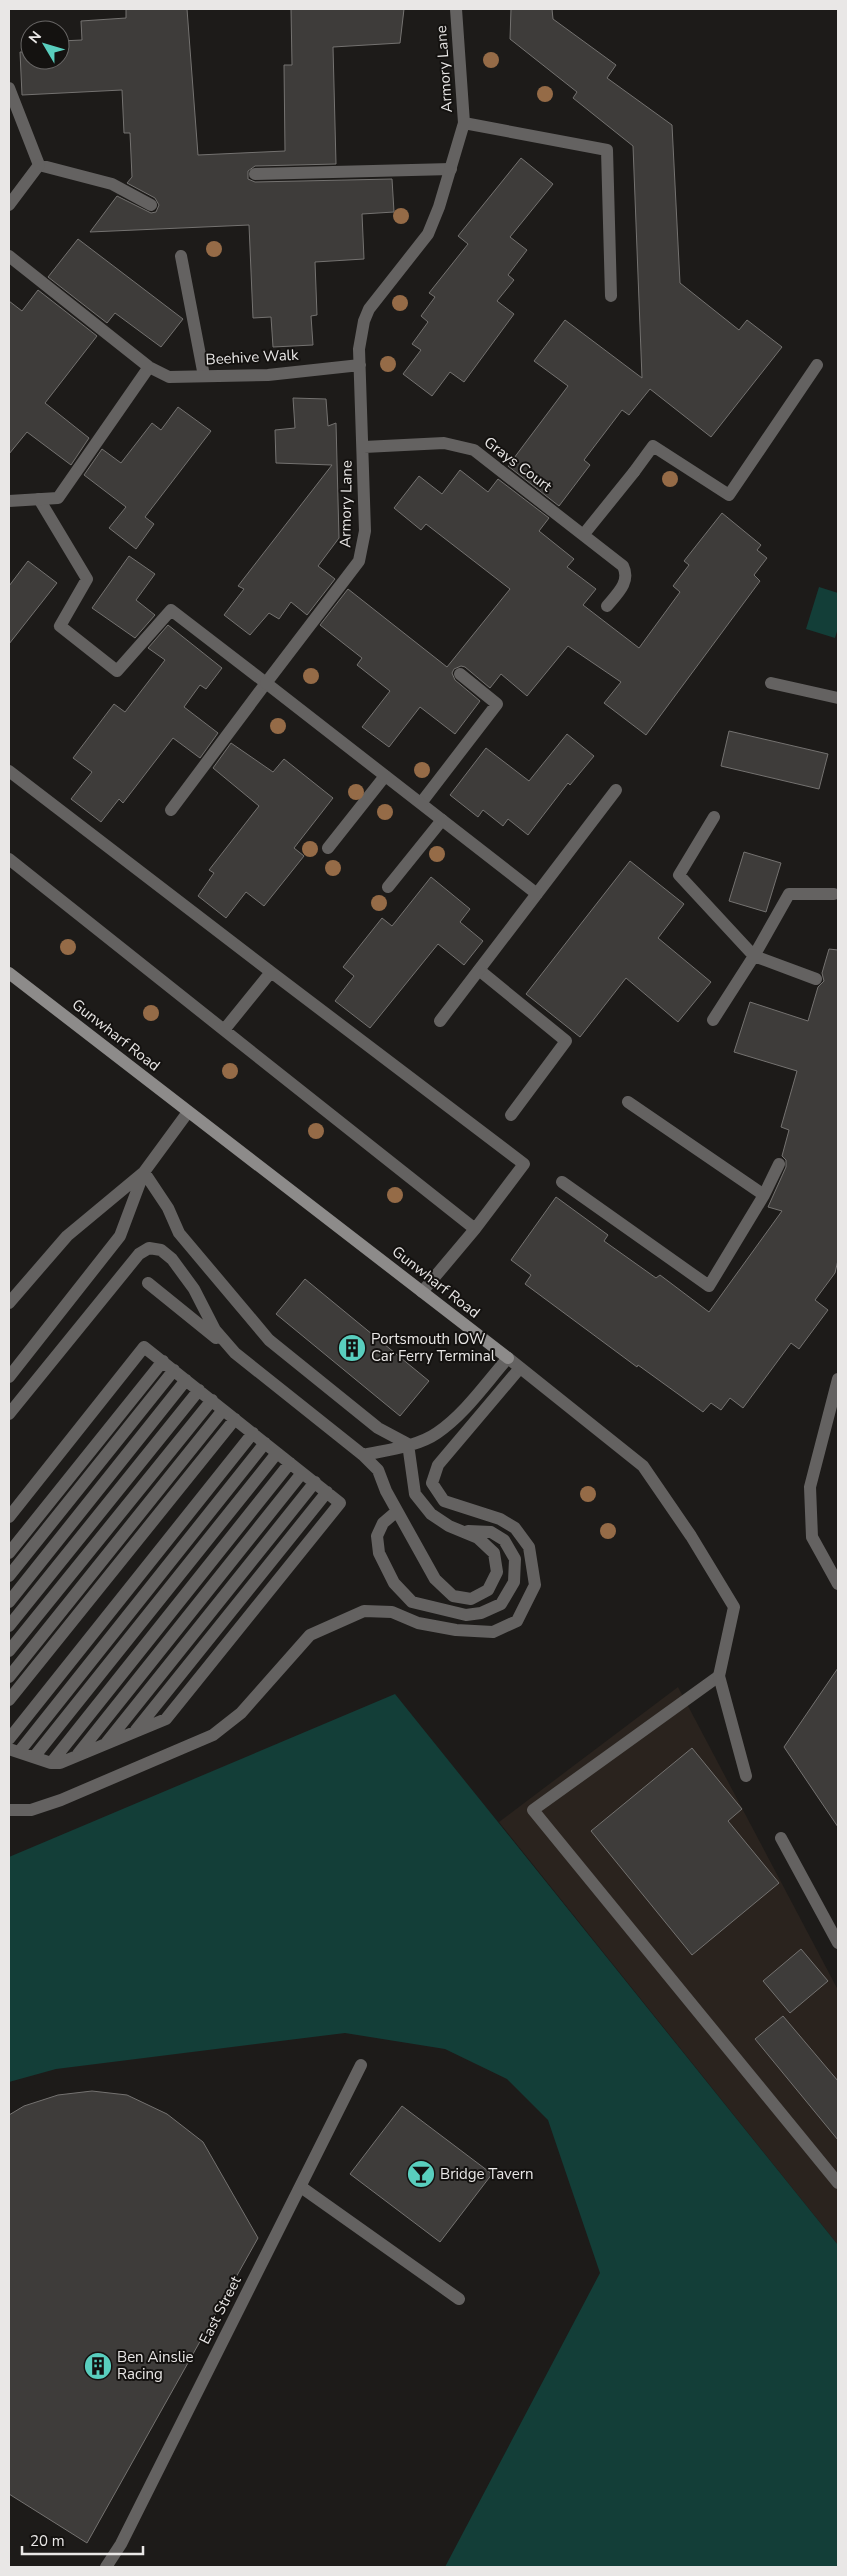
<svg xmlns="http://www.w3.org/2000/svg" width="847" height="2576" font-family="'Nunito Sans',sans-serif">
	<style>
		.built { fill: #2a231e }
		.water { fill: #133e38 }
		.building { fill: #3e3c3a; stroke: #747270 }
		.lines { fill: none; stroke-linecap: round; stroke-linejoin: round }
		.lane { stroke: #646261; stroke-width: 12 }
		.street { stroke: #646261; stroke-width: 12 }
		.secondary { stroke: #8d8b8a; stroke-width: 12 }
		.tree { fill: #956b47 }
		.labels { text-anchor: middle; stroke-width: 4; stroke-linejoin: round; paint-order: stroke }
		.street-label { font-size: 15px; fill: #e9e7e6; stroke: #141210 }
		.poi-label { font-size: 15px; fill: #e9e7e6; stroke: #141210; text-anchor: start }
	</style>
	<rect width="100%" height="100%" fill="#1d1b19"/>
	<!-- built -->
	<path class="built" d="M 678,1687 L 838,1990 L 838,2245 L 499,1822 Z"/>
	<!-- water -->
	<path class="water" d="M 819,587 L 838,593 L 838,628 L 835,638 L 806,629 Z
		M 395,1694 L 838,2245 L 838,2567 L 445,2567 L 600,2273 L 548,2120 L 507,2079 L 445,2049 L 345,2033 L 56,2069 L 9,2082 L 9,1857 Z"/>
	<!-- building -->
	<path class="building" d="M 126,9 L 187,9 L 198,155 L 285,151 L 284,65 L 292,65 L 291,9 L 404,9 L 400,43 L 333,47 L 336,164 L 255,166 L 248,171 L 248,179 L 255,182 L 392,179 L 394,212 L 362,214 L 364,259 L 315,262 L 317,315 L 311,316 L 313,345 L 273,347 L 271,317 L 253,318 L 249,225 L 90,232 L 117,196 L 151,213 L 156,212 L 159,205 L 155,198 L 127,183 L 132,177 L 130,133 L 124,133 L 122,90 L 22,95 L 20,52 L 30,52 L 30,60 L 60,60 L 60,41 L 82,40 L 81,21 L 126,18 Z
		M 511,9 L 552,9 L 553,19 L 616,65 L 607,78 L 672,125 L 680,283 L 739,330 L 747,320 L 782,347 L 711,437 L 650,389 L 629,415 L 622,410 L 584,460 L 590,465 L 559,506 L 508,466 L 568,386 L 534,361 L 565,320 L 642,378 L 633,146 L 573,98 L 577,92 L 510,39 Z
		M 521,158 L 553,184 L 510,237 L 527,250 L 508,275 L 514,280 L 497,301 L 514,314 L 464,382 L 450,372 L 432,396 L 403,374 L 421,350 L 412,344 L 428,322 L 421,316 L 435,297 L 429,293 L 468,244 L 458,236 Z
		M 78,239 L 183,319 L 161,347 L 115,313 L 107,323 L 48,277 Z
		M 38,290 L 97,336 L 45,403 L 89,438 L 71,465 L 27,432 L 9,454 L 9,301 L 22,311 Z
		M 293,398 L 326,399 L 328,426 L 336,423 L 339,538 L 318,566 L 335,579 L 307,615 L 291,602 L 279,619 L 269,613 L 250,635 L 224,615 L 244,589 L 238,586 L 332,465 L 276,463 L 275,430 L 295,428 Z
		M 178,407 L 211,431 L 145,517 L 154,524 L 136,549 L 109,528 L 126,507 L 84,475 L 102,449 L 121,463 L 152,423 L 161,430 Z
		M 460,470 L 488,492 L 498,479 L 549,518 L 539,531 L 574,559 L 567,567 L 596,589 L 583,605 L 639,648 L 680,592 L 673,586 L 689,565 L 684,561 L 722,513 L 761,545 L 757,550 L 767,558 L 754,575 L 760,581 L 646,735 L 604,703 L 621,682 L 568,646 L 527,696 L 501,674 L 490,688 L 465,667 L 461,666 L 454,669 L 452,673 L 455,680 L 480,701 L 455,734 L 420,707 L 389,747 L 362,727 L 390,691 L 357,665 L 362,658 L 320,625 L 348,589 L 447,667 L 510,589 L 426,524 L 421,530 L 394,508 L 419,476 L 442,494 Z
		M 129,556 L 155,574 L 136,600 L 155,615 L 135,638 L 92,608 Z
		M 28,561 L 57,583 L 9,644 L 9,586 Z
		M 168,625 L 222,668 L 206,689 L 200,685 L 184,707 L 218,733 L 200,758 L 173,738 L 123,803 L 119,799 L 101,822 L 71,799 L 92,772 L 73,758 L 114,704 L 125,712 L 165,660 L 148,648 Z
		M 729,731 L 828,754 L 819,789 L 721,766 Z
		M 567,734 L 594,756 L 570,785 L 568,783 L 528,835 L 508,819 L 503,826 L 483,810 L 478,817 L 450,795 L 486,748 L 529,781 Z
		M 231,743 L 273,772 L 284,759 L 333,798 L 294,848 L 304,856 L 264,906 L 246,892 L 226,918 L 198,896 L 214,873 L 209,870 L 259,806 L 213,768 Z
		M 744,852 L 781,863 L 766,912 L 729,901 Z
		M 630,861 L 684,904 L 658,938 L 711,982 L 678,1022 L 626,978 L 580,1037 L 526,994 Z
		M 431,877 L 470,909 L 460,922 L 483,941 L 464,965 L 438,944 L 370,1028 L 335,1001 L 354,976 L 343,967 L 382,918 L 392,926 Z
		M 829,949 L 838,950 L 838,1260 L 835,1273 L 815,1300 L 828,1310 L 799,1349 L 791,1343 L 743,1408 L 730,1398 L 721,1410 L 711,1403 L 703,1412 L 638,1365 L 637,1367 L 525,1284 L 531,1275 L 511,1260 L 556,1197 L 608,1235 L 604,1241 L 656,1278 L 660,1275 L 709,1312 L 782,1211 L 768,1207 L 786,1167 L 786,1160 L 782,1156 L 789,1130 L 781,1127 L 797,1071 L 734,1052 L 750,1002 L 808,1021 L 818,987 L 824,981 L 822,973 Z
		M 305,1279 L 429,1381 L 400,1416 L 276,1314 Z
		M 838,1668 L 838,1827 L 784,1747 Z
		M 692,1748 L 742,1809 L 728,1821 L 779,1883 L 692,1955 L 591,1831 Z
		M 801,1949 L 828,1981 L 790,2013 L 763,1981 Z
		M 783,2016 L 838,2081 L 838,2140 L 755,2039 Z
		M 92,2091 L 127,2095 L 167,2114 L 203,2142 L 258,2238 L 87,2543 L 9,2494 L 9,2115 L 24,2106 L 58,2095 Z
		M 402,2106 L 492,2174 L 440,2242 L 350,2174 Z"/>
	<g class="lines">
		<!-- lane -->
		<path class="lane" d="M 9,88 L 39,165 L 112,184 L 151,205
			M 255,174 L 451,169
			M 181,256 L 204,376
			M 634,472 L 653,446 L 729,495 L 817,365
			M 39,499 L 87,579 L 60,626 L 117,671 L 171,610 L 266,683 L 171,810
			M 771,683 L 838,698
			M 9,771 L 271,972 L 224,1030 L 9,859
			M 421,803 L 497,704 L 460,674
			M 714,817 L 679,875 L 754,956 L 816,979
			M 328,848 L 385,776
			M 388,887 L 442,820
			M 479,970 L 566,1041 L 511,1115
			M 713,1020 L 754,956 L 789,894 L 834,894
			M 224,1030 L 475,1229 L 524,1164 L 271,972
			M 144,1172 L 168,1208 L 179,1233 L 269,1340 L 378,1428 L 408,1444
			M 562,1182 L 709,1286 L 764,1195 L 628,1102
			M 764,1195 L 779,1164
			M 148,1283 L 216,1338
			M 422,1292 L 475,1229
			M 9,1303 L 67,1236 L 144,1172 L 188,1112
			M 9,1377 L 120,1236 L 144,1172
			M 9,1414 L 139,1254 L 149,1248 L 161,1250 L 172,1259 L 194,1289 L 215,1330 L 235,1353 L 363,1455 L 378,1470 L 386,1491 L 435,1579 L 453,1596 L 471,1599 L 488,1590 L 497,1572 L 494,1553 L 478,1538 L 449,1526 L 431,1514 L 415,1494 L 408,1444
			M 363,1455 C 386,1450 417,1447 437,1433 C 465,1414 486,1383 508,1358
			M 397,1511 L 383,1523 L 377,1536 L 379,1553 L 394,1583 L 412,1602 L 466,1615 L 481,1613 L 501,1604 L 514,1582 L 515,1559 L 504,1540 L 491,1532 L 468,1531
			M 9,1517 L 144,1347 L 340,1503 L 166,1719 L 60,1763 L 51,1763 L 9,1749
			M 9,1553 L 163,1361
			M 9,1576 L 174,1370
			M 9,1602 L 186,1380
			M 9,1626 L 199,1390
			M 9,1651 L 212,1400
			M 719,1676 L 533,1810 L 838,2183
			M 9,1677 L 223,1410
			M 9,1700 L 235,1419
			M 136,1730 L 327,1492
			M 9,1739 L 253,1433
			M 107,1742 L 315,1482
			M 19,1752 L 265,1443
			M 78,1754 L 302,1473
			M 34,1757 L 277,1453
			M 51,1763 L 290,1463
			M 9,1810 L 31,1810 L 61,1800 L 213,1735 L 241,1713 L 310,1635 L 364,1611 L 392,1612 L 418,1623 L 456,1630 L 493,1632 L 517,1621 L 535,1585 L 529,1547 L 515,1528 L 500,1519 L 444,1501 L 432,1483 L 438,1465 L 520,1368"/>
		<!-- street -->
		<path class="street" d="M 456,9 L 464,123 L 439,207 L 428,234 L 369,309 L 364,321 L 359,349 L 365,531 L 359,561 L 266,683 L 537,894
			M 464,123 L 607,150 L 611,296
			M 9,205 L 39,165
			M 9,256 L 149,367 L 169,377 L 268,375 L 360,365
			M 364,447 L 444,443 L 474,450 L 623,566 C 631,582 617,594 607,606
			M 9,501 L 58,498 L 149,367
			M 584,534 L 634,472
			M 440,1021 L 616,790
			M 508,1358 L 643,1466 L 691,1536 L 734,1607 L 719,1676 L 746,1776
			M 838,1379 L 810,1487 L 812,1537 L 838,1584
			M 781,1838 L 838,1943
			M 301,2187 L 459,2299
			M 106,2567 L 121,2544 L 361,2065"/>
		<!-- secondary -->
		<path class="secondary" d="M 9,973 L 508,1358"/>
	</g>
	<!-- trees -->
	<g class="tree">
		<circle cx="491" cy="60" r="8"/>
		<circle cx="545" cy="94" r="8"/>
		<circle cx="401" cy="216" r="8"/>
		<circle cx="214" cy="249" r="8"/>
		<circle cx="400" cy="303" r="8"/>
		<circle cx="388" cy="364" r="8"/>
		<circle cx="670" cy="479" r="8"/>
		<circle cx="311" cy="676" r="8"/>
		<circle cx="278" cy="726" r="8"/>
		<circle cx="422" cy="770" r="8"/>
		<circle cx="356" cy="792" r="8"/>
		<circle cx="385" cy="812" r="8"/>
		<circle cx="310" cy="849" r="8"/>
		<circle cx="437" cy="854" r="8"/>
		<circle cx="333" cy="868" r="8"/>
		<circle cx="379" cy="903" r="8"/>
		<circle cx="68" cy="947" r="8"/>
		<circle cx="151" cy="1013" r="8"/>
		<circle cx="230" cy="1071" r="8"/>
		<circle cx="316" cy="1131" r="8"/>
		<circle cx="395" cy="1195" r="8"/>
		<circle cx="588" cy="1494" r="8"/>
		<circle cx="608" cy="1531" r="8"/>
	</g>
	<!-- icons -->
	<defs>
		<symbol id="building-disc" viewBox="-11 -11 22 22"><circle r="9.5" fill="#59cebe" stroke="#141210"/><path d="M-4-6H4V6H1V3H-1V6H-4ZM-2.5-4.3h1.7v1.8h-1.7ZM.8-4.3h1.7v1.8H.8ZM-2.5-1h1.7V.8h-1.7ZM.8-1h1.7V.8H.8Z" fill="#111"/></symbol>
		<symbol id="bar-disc" viewBox="-11 -11 22 22"><circle r="9.5" fill="#59cebe" stroke="#141210"/><path d="M-6-5H6L.8 .8V4.5H3.5V6h-7V4.5H-.8V.8Z" fill="#111"/></symbol>
	</defs>
	<g fill-rule="evenodd">
		<use href="#building-disc" x="336" y="1332" width="32" height="32"/>
		<use href="#bar-disc" x="405" y="2158" width="32" height="32"/>
		<use href="#building-disc" x="82" y="2350" width="32" height="32"/>
	</g>
	<g class="labels">
		<!-- street labels -->
		<g class="street-label">
			<text transform="translate(444 69) rotate(-94)" y="5">Armory Lane</text>
			<text transform="translate(252 357) rotate(-3)" y="5">Beehive Walk</text>
			<text transform="translate(518 464) rotate(37)" y="5">Grays Court</text>
			<text transform="translate(346 504) rotate(-89)" y="5">Armory Lane</text>
			<text transform="translate(116 1035) rotate(38)" y="5">Gunwharf Road</text>
			<text transform="translate(436 1282) rotate(38)" y="5">Gunwharf Road</text>
			<text transform="translate(220 2310) rotate(-63)" y="5">East Street</text>
		</g>
		<!-- poi labels -->
		<g class="poi-label">
			<text x="371" y="1344">Portsmouth IOW<tspan x="371" dy="17">Car Ferry Terminal</tspan></text>
			<text x="440" y="2179">Bridge Tavern</text>
			<text x="117" y="2362">Ben Ainslie<tspan x="117" dy="17">Racing</tspan></text>
		</g>
	</g>
	<!-- border -->
	<rect width="847" height="2576" fill="none" stroke="#e9e7e6" stroke-width="20"/>
	<!-- north arrow -->
	<g transform="translate(45 45) rotate(308)"><circle r="24" fill="#141210" stroke="#696766"/>
	<path d="M0-4L9 19L0 12L-9 19Z" fill="#59cebe"/>
	<text y="-8" font-size="14" font-weight="bold" text-anchor="middle" fill="#e9e7e6">N</text>
	</g>
	<!-- scale -->
	<path d="M22 2546v8h121v-8" fill="none" stroke="#e9e7e6" stroke-width="2.5"/>
	<text x="30" y="2546" font-size="15" fill="#e9e7e6" stroke="#141210" stroke-width="4" paint-order="stroke">20 m</text>
</svg>
